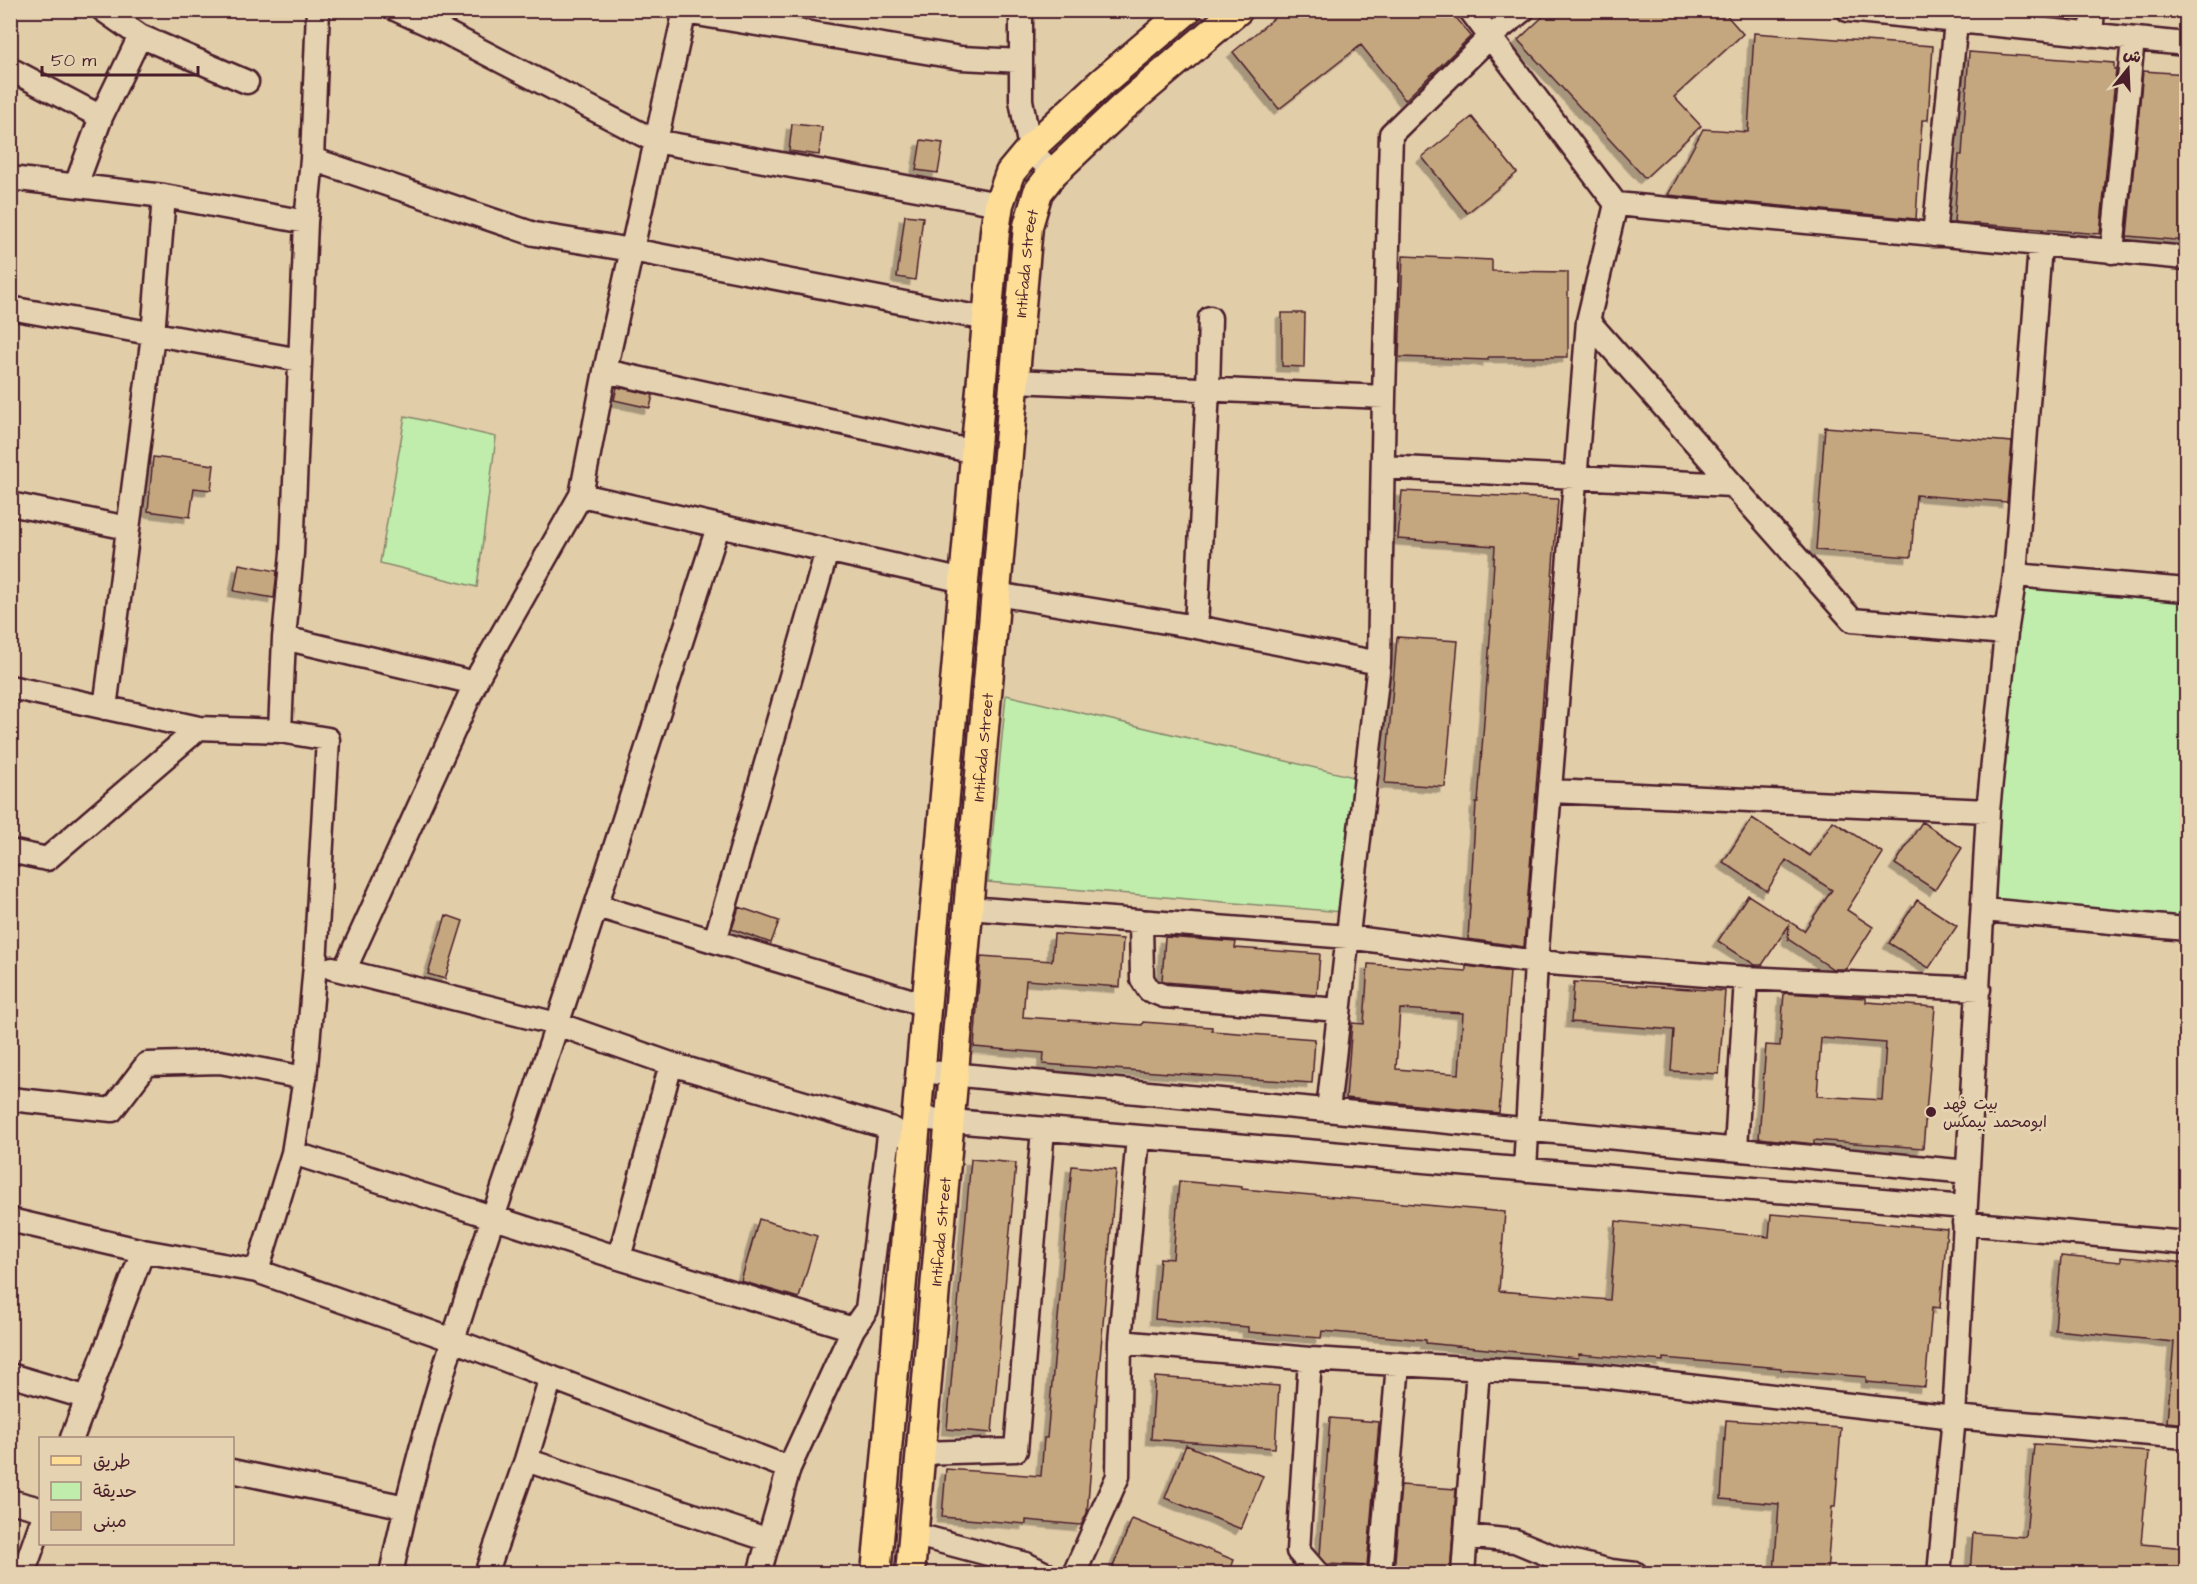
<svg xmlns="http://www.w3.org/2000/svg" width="2197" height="1584" font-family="'Architects Daughter','Playpen Sans Arabic',sans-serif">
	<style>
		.green { fill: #c0edab; stroke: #85866b; stroke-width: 1.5 }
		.building { fill: #c5a77f; stroke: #4a1f2b; stroke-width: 1.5; fill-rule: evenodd; filter: url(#shadow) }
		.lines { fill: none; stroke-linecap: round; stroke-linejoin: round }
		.minor-casing { stroke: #4a1f2b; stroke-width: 27 }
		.major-casing { stroke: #4a1f2b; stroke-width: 33 }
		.minor { stroke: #e5d2b0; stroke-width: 22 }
		.major { stroke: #fede96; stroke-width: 28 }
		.poi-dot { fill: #4a1f2b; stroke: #e5d2b0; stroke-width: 2 }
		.labels { text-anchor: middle; stroke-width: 6; stroke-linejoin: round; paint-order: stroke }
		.street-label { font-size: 16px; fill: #4a1f2b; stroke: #e5d2b0 }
		.poi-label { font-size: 16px; fill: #4a1f2b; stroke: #e5d2b0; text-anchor: start }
	</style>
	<defs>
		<filter id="shadow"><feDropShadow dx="-5.5" dy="5.5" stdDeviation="0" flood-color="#0004"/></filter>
	</defs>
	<rect width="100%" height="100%" fill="#e2cda9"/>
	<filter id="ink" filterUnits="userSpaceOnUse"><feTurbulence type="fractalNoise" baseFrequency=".0167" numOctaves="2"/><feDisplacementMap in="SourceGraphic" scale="12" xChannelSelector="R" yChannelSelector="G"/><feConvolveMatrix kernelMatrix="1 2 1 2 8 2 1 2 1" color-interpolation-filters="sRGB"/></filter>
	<g filter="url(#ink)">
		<!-- green -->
		<path class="green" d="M 405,416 L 496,437 L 477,587 L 380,563 Z
			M 2021,582 L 2186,596 L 2186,924 L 1991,905 L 1995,814 Z
			M 1006,695 L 1358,778 L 1342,912 L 988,882 Z"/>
		<!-- building -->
		<path class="building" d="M 1284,10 L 1450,10 L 1471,36 L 1405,100 L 1361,45 L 1279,109 L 1233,52 Z
			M 1550,10 L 1722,10 L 1743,34 L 1674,97 L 1701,126 L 1645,178 L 1518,40 Z
			M 1754,33 L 1933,46 L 1928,120 L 1922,120 L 1916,219 L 1668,195 L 1703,129 L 1748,132 Z
			M 1969,52 L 2114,63 L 2114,69 L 2116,69 L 2100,234 L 1954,222 L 1959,155 L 1962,155 Z
			M 2143,71 L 2187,74 L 2187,241 L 2127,236 Z
			M 1472,117 L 1517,173 L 1467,213 L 1422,157 Z
			M 792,124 L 822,127 L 819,155 L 789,151 Z
			M 921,140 L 943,143 L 938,173 L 916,170 Z
			M 905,215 L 923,217 L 915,280 L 897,277 Z
			M 1403,256 L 1492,260 L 1492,271 L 1568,272 L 1568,357 L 1488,357 L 1488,360 L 1399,357 Z
			M 1282,313 L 1305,313 L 1304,367 L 1282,366 Z
			M 617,387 L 653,395 L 650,408 L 614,400 Z
			M 1825,427 L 2012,442 L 2007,502 L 1916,495 L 1911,557 L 1816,550 Z
			M 153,457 L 214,465 L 211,490 L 194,488 L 190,517 L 148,511 Z
			M 1402,491 L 1558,499 L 1524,947 L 1468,939 L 1476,803 L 1478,803 L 1491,625 L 1490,625 L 1495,546 L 1398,539 Z
			M 239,564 L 277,571 L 274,598 L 234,591 Z
			M 1397,637 L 1458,641 L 1445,787 L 1385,783 Z
			M 1752,818 L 1810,856 L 1833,821 L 1883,853 L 1847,910 L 1873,927 L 1846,969 L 1833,969 L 1788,939 L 1789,925 L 1762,965 L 1755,965 L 1718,941 L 1748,895 L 1804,931 L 1832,890 L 1786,860 L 1767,891 L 1723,862 Z
			M 1922,822 L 1962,848 L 1935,890 L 1895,864 Z
			M 1917,900 L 1957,926 L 1929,968 L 1889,943 Z
			M 739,907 L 779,921 L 771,943 L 732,929 Z
			M 446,915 L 463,921 L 445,979 L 428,974 Z
			M 1054,934 L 1123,939 L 1120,987 L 1026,980 L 1023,1017 L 1142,1025 L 1143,1022 L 1212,1027 L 1212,1031 L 1315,1039 L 1312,1083 L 1043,1064 L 1044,1053 L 974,1047 L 981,956 L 1052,961 Z
			M 1165,937 L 1236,942 L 1235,948 L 1320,954 L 1317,995 L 1165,982 L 1162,981 Z
			M 1368,964 L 1466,971 L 1466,966 L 1510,972 L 1499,1113 L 1346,1098 L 1352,1023 L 1364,1024 ZM 1400,1009 L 1463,1013 L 1459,1074 L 1396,1069 Z
			M 1574,982 L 1725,991 L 1719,1074 L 1671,1071 L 1674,1030 L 1571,1022 Z
			M 1784,993 L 1866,998 L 1866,1002 L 1935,1007 L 1923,1148 L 1814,1140 L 1814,1144 L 1759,1138 L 1766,1045 L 1780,1046 ZM 1821,1038 L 1886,1043 L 1882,1100 L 1817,1096 Z
			M 971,1159 L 1016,1163 L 992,1433 L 947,1429 Z
			M 1072,1166 L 1116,1170 L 1087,1513 L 1081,1525 L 1026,1520 L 1026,1524 L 942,1517 L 946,1469 L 1041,1476 L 1044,1438 L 1047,1438 Z
			M 1179,1181 L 1242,1187 L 1242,1189 L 1505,1212 L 1499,1291 L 1610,1300 L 1616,1221 L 1769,1237 L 1771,1214 L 1947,1229 L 1940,1308 L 1932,1307 L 1925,1387 L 1866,1382 L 1866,1377 L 1781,1370 L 1781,1368 L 1663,1358 L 1663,1361 L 1579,1354 L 1578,1358 L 1426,1343 L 1426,1340 L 1322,1331 L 1321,1338 L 1248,1332 L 1248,1327 L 1155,1319 L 1160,1258 L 1173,1259 Z
			M 759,1219 L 817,1236 L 799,1298 L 741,1281 Z
			M 2061,1256 L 2121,1262 L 2121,1257 L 2187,1263 L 2187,1424 L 2167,1422 L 2174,1342 L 2055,1330 Z
			M 1155,1377 L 1279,1386 L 1275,1448 L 1151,1439 Z
			M 1330,1418 L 1379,1422 L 1367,1566 L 1327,1564 L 1320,1556 Z
			M 1726,1420 L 1841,1428 L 1835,1507 L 1832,1507 L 1827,1574 L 1774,1574 L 1779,1504 L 1721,1499 Z
			M 2034,1444 L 2149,1452 L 2141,1544 L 2187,1548 L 2187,1574 L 1970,1574 L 1973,1533 L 2026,1537 Z
			M 1186,1445 L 1263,1476 L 1241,1529 L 1165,1498 Z
			M 1401,1485 L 1456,1489 L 1450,1574 L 1394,1574 Z
			M 1132,1519 L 1234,1560 L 1229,1574 L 1110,1574 Z"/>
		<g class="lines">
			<defs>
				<path id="minor" d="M 103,10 L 140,36 L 247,82
					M 397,10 L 443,31 L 655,141 L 999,204
					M 1021,10 L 1021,100 L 1030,149 L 1053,173
					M 1470,10 L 1616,204 L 2186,258
					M 1848,10 L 2186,44
					M 685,12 L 961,58 L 1021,61
					M 2091,35 L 2093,10
					M 10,69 L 101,117
					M 312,159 L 534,234 L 632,250 L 987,319
					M 10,178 L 164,196 L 306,222
					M 76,185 L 101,117 L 140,36
					M 1934,235 L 1956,22
					M 2112,252 L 2133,39
					M 10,308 L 300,360
					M 1588,321 L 1852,620 L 2006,633
					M 605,371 L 975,452
					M 1015,381 L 1384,397
					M 1383,467 L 1731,485
					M 581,495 L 964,581
					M 10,504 L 128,528
					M 2015,575 L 2186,590
					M 996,594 L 1196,627 L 1379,663
					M 1196,627 L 1208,389 L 1210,318
					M 284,638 L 475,683
					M 10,687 L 199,728 L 280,731 L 328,739 L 315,965 L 305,1078 L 293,1153 L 257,1271
					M 105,708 L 153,335 L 164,196
					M 280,731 L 284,638 L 292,553 L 306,222 L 312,159 L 318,10
					M 1550,791 L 1988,811
					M 10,851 L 47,859 L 199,728
					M 597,906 L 926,1005
					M 968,908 L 1348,937 L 1536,962 L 1746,978 L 1979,989
					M 1984,910 L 2186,929
					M 1141,921 L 1142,979 L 1149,990 L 1164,996 L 1339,1010
					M 715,941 L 827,551
					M 332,968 L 557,1024 L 671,1064 L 890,1128 L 914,1140
					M 344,971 L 480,673 L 581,495 L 605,371 L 685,10
					M 920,1071 L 1968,1172
					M 10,1099 L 112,1110 L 147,1064 L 220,1062 L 305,1078
					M 1328,1110 L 1379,663 L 1384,397 L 1391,134 L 1491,36 L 1523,10
					M 917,1118 L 1965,1207
					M 1138,1137 L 1120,1342 L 1310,1359 L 1592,1375 L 1954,1417 L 2186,1437
					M 1736,1149 L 1746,978
					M 293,1153 L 619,1258 L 853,1329 L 789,1468 L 759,1574
					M 1525,1170 L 1536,962 L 1588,321 L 1616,204
					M 10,1220 L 143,1251 L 257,1271 L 453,1340 L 789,1468
					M 1964,1223 L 2186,1243
					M 619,1258 L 671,1064
					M 853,1329 L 867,1309 L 890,1128
					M 1310,1359 L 1298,1551 L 1318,1574
					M 10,1375 L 88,1398
					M 72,1438 L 143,1251
					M 921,1453 L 1016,1450 L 1043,1129
					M 526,1460 L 769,1540
					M 232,1471 L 406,1507
					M 10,1501 L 40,1509
					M 913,1534 L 1026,1564 L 1046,1574
					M 1466,1536 L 1515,1541 L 1554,1557 L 1611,1571 L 1636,1574
					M 23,1574 L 40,1526
					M 391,1574 C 424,1412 481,1255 533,1098 C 596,908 657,718 718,527
					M 486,1574 L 526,1460 L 551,1377
					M 1074,1574 L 1118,1476 L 1120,1342
					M 1380,1574 L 1398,1364
					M 1463,1574 L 1478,1369
					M 1939,1574 L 1954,1417 L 1988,811 L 2006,633 L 2015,575 L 2040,246"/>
				<g id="major">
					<path d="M 876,1574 L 995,231 L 999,204 L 1010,173 L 1030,149 L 1101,83 L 1187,10"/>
					<path id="s1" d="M 910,1574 L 1028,226 L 1038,192 L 1053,173 L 1123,107 L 1238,10"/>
				</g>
			</defs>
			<!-- minor casing -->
			<use href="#minor" class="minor-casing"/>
			<!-- major casing -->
			<use href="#major" class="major-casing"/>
			<!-- minor -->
			<use href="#minor" class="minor"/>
			<!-- major -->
			<use href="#major" class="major"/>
		</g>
	</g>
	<!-- markers -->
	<circle class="poi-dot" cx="1931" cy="1112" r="6"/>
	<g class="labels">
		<!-- street labels -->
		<g class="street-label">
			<text dy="6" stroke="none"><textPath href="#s1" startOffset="1316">Intifada Street</textPath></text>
			<text dy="6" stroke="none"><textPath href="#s1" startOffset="830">Intifada Street</textPath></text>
			<text dy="6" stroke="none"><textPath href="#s1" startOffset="344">Intifada Street</textPath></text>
		</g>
		<!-- poi labels -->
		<g class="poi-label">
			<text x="1943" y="1109">بيت فهد<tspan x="1943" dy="18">ابومحمد بيمكس</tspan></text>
		</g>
	</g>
	<!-- margin -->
	<rect width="2197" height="1584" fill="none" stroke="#e5d2b0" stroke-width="36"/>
	<rect x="18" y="18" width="2161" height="1548" fill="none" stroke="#4a1f2b" stroke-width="2" filter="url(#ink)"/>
	<!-- legend -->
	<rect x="39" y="1437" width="195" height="108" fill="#e5d2b0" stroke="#a78a7b" stroke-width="1.5"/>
	<rect x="51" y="1456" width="30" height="9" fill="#fede96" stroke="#a78a7b" stroke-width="1.5"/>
	<text x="93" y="1467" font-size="18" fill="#4a1f2b">طريق</text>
	<rect x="51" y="1482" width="30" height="18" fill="#c0edab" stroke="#a78a7b" stroke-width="1.5"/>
	<text x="93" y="1497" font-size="18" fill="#4a1f2b">حديقة</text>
	<rect x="51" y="1512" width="30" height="18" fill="#c5a77f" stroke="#a78a7b" stroke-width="1.5"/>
	<text x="93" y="1527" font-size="18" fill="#4a1f2b">مبنى</text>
	<!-- north arrow -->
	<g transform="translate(2128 69) rotate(18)" stroke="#e5d2b0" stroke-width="4.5" paint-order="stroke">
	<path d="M0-4.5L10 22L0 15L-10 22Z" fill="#4a1f2b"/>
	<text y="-9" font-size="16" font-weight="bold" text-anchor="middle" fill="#4a1f2b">ش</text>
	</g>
	<!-- scale -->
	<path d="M42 66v9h156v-9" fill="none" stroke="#4a1f2b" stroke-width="3"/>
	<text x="51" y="66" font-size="18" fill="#4a1f2b" stroke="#e5d2b0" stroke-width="4.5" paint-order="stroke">50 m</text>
</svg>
